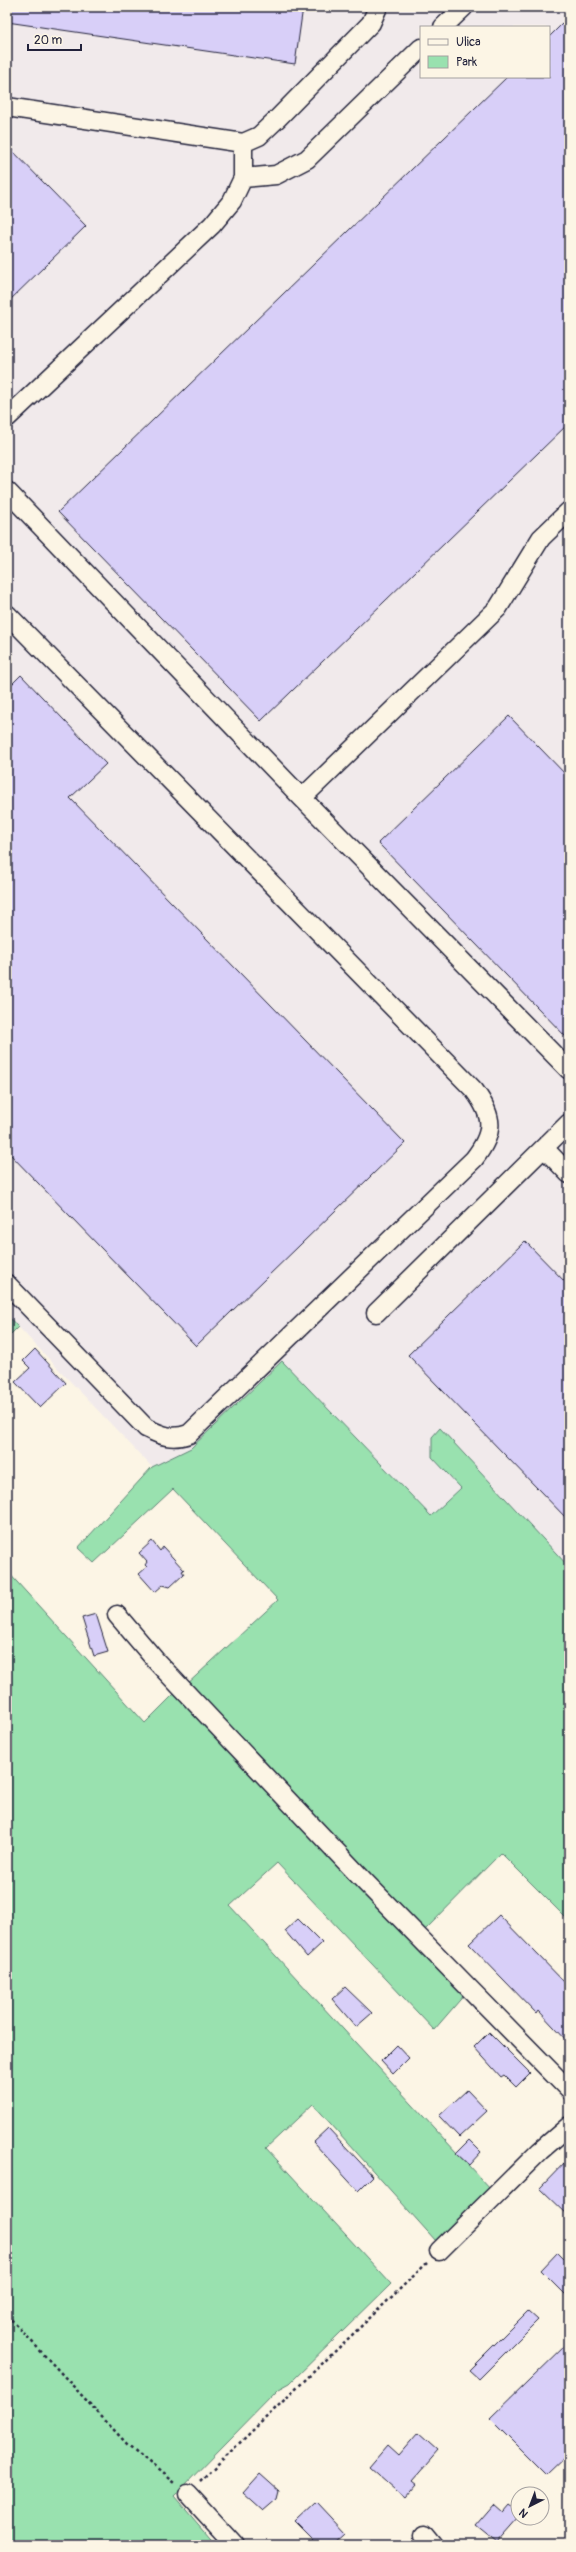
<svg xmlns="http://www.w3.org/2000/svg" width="576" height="2552" font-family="Pangolin,sans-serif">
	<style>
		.built { fill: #f1eaeb; fill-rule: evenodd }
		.green { fill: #99e1af; stroke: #5e8275 }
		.building { fill: #d8cff8; stroke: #22223b }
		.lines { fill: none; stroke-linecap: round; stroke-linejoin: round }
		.minor-casing { stroke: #22223b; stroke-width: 21 }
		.path { stroke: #22223b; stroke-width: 2.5; stroke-dasharray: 3 3; stroke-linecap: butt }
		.minor { stroke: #fcf5e5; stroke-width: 18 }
	</style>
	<rect width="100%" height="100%" fill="#fcf5e5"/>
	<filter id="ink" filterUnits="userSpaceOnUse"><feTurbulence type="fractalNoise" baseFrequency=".025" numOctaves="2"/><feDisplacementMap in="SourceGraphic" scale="8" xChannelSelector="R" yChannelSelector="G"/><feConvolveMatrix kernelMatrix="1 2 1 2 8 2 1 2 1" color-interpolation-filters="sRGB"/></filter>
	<g filter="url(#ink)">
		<!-- built -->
		<path class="built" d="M 7,7 L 569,7 L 569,535 L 561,543 L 569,551 L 569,1599 L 461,1488 L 431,1516 L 282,1362 L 191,1448 L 152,1467 L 7,1315 ZM 421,27 L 549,27 L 549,77 L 421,77 Z"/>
		<!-- green -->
		<path class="green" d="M 7,1315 L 18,1327 L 7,1338 Z
			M 282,1361 L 431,1516 L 461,1488 L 432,1457 L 432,1437 L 440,1428 L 569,1567 L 569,1921 L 501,1853 L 421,1934 L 184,1687 L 278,1600 L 173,1489 L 94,1563 L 78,1548 L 152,1467 L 191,1448 Z
			M 7,1571 L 145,1723 L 178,1690 L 466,1993 L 434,2030 L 277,1863 L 230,1906 L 491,2190 L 436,2241 L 313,2104 L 266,2148 L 391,2284 L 290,2383 L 279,2389 L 174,2496 L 216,2545 L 7,2545 Z"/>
		<!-- building -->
		<path class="building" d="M 7,7 L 303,7 L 295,64 L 7,22 Z
			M 569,17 L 569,423 L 261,721 L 58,512 L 507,77 L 549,77 L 549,37 Z
			M 7,145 L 86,226 L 7,303 Z
			M 21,675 L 106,764 L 70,798 L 405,1143 L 196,1346 L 7,1151 L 7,689 Z
			M 509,716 L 569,778 L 569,1040 L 378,843 Z
			M 525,1241 L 569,1286 L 569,1521 L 408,1355 Z
			M 35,1349 L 66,1383 L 40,1408 L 15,1382 L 30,1368 L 23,1361 Z
			M 152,1541 L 160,1551 L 163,1547 L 184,1570 L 182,1571 L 184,1574 L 170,1587 L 163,1585 L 155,1592 L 139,1574 L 147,1567 L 145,1565 L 147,1562 L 139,1553 Z
			M 96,1614 L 108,1652 L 94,1656 L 82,1618 Z
			M 499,1915 L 569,1987 L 569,2043 L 539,2011 L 537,2014 L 469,1944 Z
			M 298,1919 L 322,1943 L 307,1957 L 285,1931 Z
			M 345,1987 L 372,2013 L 356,2027 L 332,1999 Z
			M 489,2032 L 530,2073 L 516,2087 L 504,2075 L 501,2077 L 474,2047 Z
			M 397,2045 L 409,2058 L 393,2074 L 381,2061 Z
			M 467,2090 L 487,2111 L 459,2137 L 439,2116 Z
			M 328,2128 L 373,2176 L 358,2191 L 313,2142 Z
			M 469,2140 L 481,2152 L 469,2165 L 456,2153 Z
			M 569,2158 L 569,2216 L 540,2188 Z
			M 558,2252 L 569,2263 L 569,2298 L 541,2270 Z
			M 528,2311 L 538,2320 L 479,2379 L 469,2370 Z
			M 569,2342 L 569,2453 L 546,2475 L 490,2419 Z
			M 418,2433 L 438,2451 L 413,2480 L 418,2484 L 405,2499 L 369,2467 L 387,2446 L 398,2456 Z
			M 260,2474 L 279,2491 L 277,2499 L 263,2511 L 243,2493 Z
			M 316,2502 L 346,2534 L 334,2545 L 318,2545 L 295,2522 Z
			M 494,2504 L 503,2512 L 509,2505 L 518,2512 L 518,2518 L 496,2543 L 475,2526 Z"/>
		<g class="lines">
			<defs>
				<path id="minor" d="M 443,27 L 464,7
					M 7,107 L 243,143 L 259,136 L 278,118 L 371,23 L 378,7
					M 243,178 L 276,175 L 307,159 L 421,48
					M 7,418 L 212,225 L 232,201 L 243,178 L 243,143
					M 7,491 L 302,798 L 498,608 L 541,538 L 569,511
					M 7,614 L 474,1090 C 494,1117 495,1132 474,1159 L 189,1434 C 172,1440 162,1436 146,1428 L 7,1284
					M 302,798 L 569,1070
					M 544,1148 L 569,1174
					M 376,1313 L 569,1123
					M 117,1615 L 157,1662 L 366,1883 L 569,2090
					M 439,2251 L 540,2151 L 569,2126
					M 188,2494 L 235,2545
					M 423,2534 L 432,2545"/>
			</defs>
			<!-- minor casing -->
			<use href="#minor" class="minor-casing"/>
			<!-- path -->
			<path class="path" d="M 7,2315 L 127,2444 L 174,2483
				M 200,2481 L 427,2263"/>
			<!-- minor -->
			<use href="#minor" class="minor"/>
		</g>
	</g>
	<!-- margin -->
	<rect width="576" height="2552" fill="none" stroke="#fcf5e5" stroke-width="24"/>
	<rect x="12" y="12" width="552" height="2528" fill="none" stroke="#22223b" stroke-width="1.5" filter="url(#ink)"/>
	<!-- legend -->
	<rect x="420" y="26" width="130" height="52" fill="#fcf5e5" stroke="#a5a1a1"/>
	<rect x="428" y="39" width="20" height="6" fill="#fcf5e5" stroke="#a5a1a1"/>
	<text x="456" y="46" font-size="12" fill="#22223b">Ulica</text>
	<rect x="428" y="56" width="20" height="12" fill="#99e1af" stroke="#a5a1a1"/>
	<text x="456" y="66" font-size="12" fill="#22223b">Park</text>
	<!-- north arrow -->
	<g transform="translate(530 2506) rotate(222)"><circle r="19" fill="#fcf5e5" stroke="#a5a1a1"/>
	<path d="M0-3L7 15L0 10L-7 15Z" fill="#22223b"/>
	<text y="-6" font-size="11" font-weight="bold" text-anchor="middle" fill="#22223b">N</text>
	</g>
	<!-- scale -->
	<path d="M28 44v6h53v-6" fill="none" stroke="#22223b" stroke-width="2"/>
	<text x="34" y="44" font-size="12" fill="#22223b" stroke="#fcf5e5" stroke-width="3" paint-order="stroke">20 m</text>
</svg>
